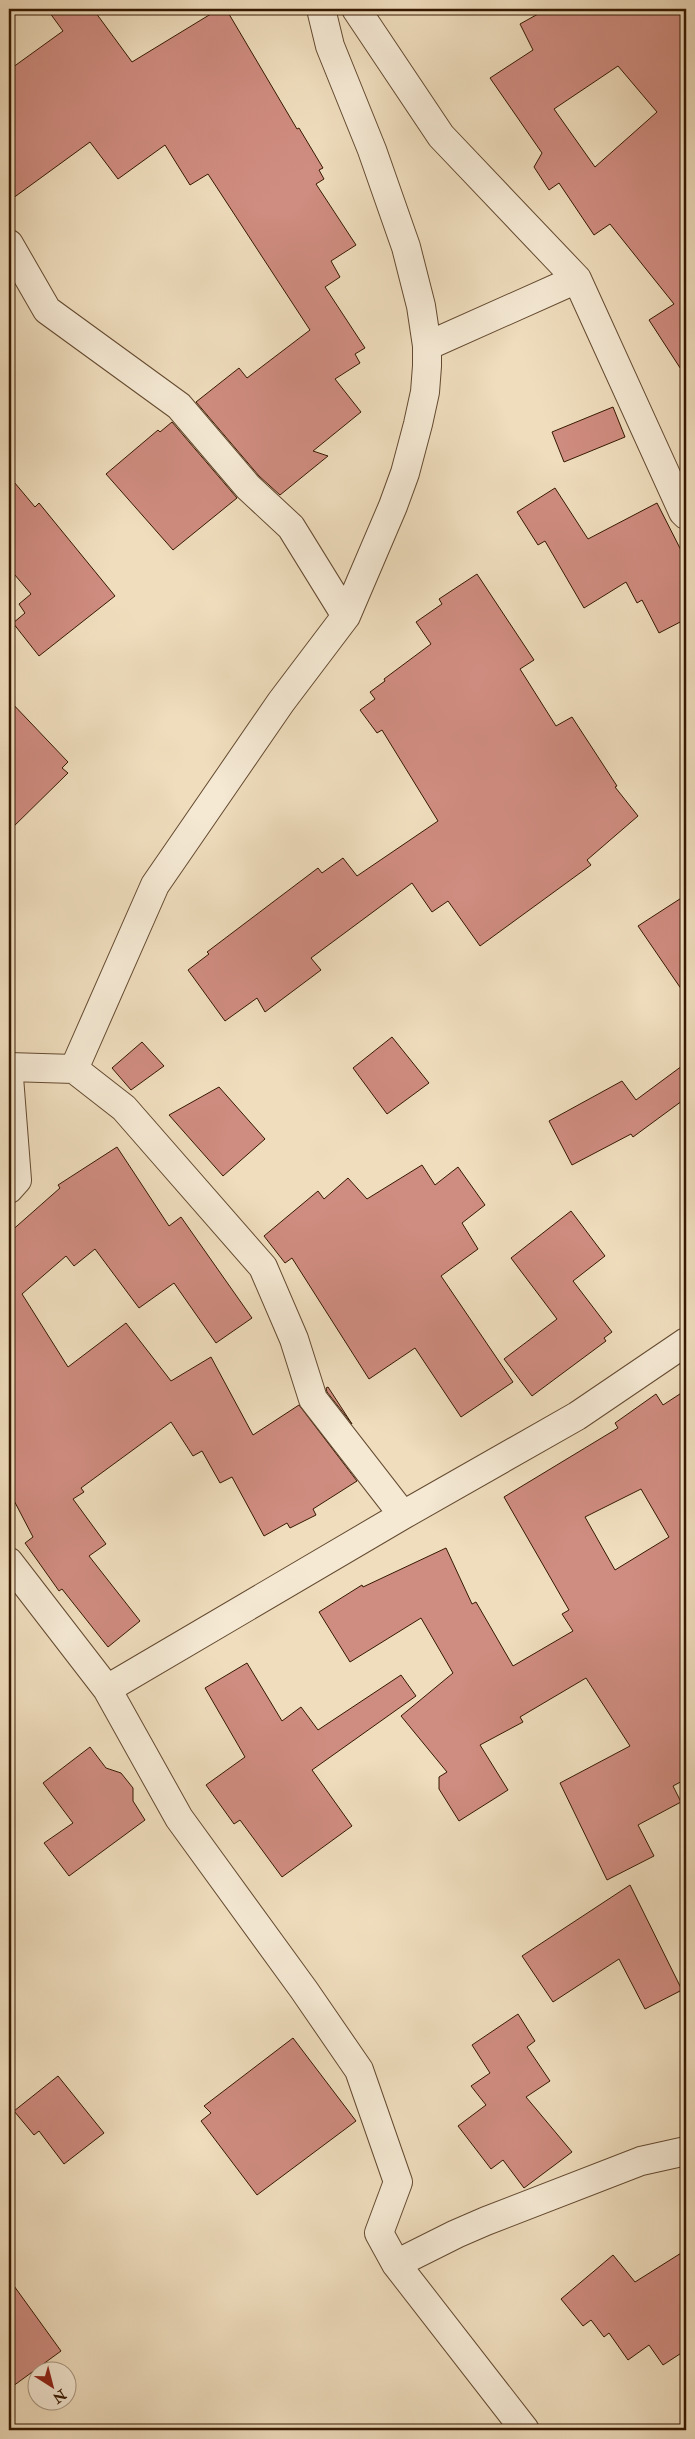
<svg xmlns="http://www.w3.org/2000/svg" width="695" height="2439" font-family="'IM FELL Double Pica',serif">
	<style>
		.building { fill: #cf8c80; stroke: #361901; fill-rule: evenodd }
		.lines { fill: none; stroke-linecap: round; stroke-linejoin: round }
		.minor-casing { stroke: #644a30; stroke-width: 30 }
		.minor { stroke: #f5e9d4; stroke-width: 28 }
	</style>
	<rect width="100%" height="100%" fill="#efddbd"/>
	<filter id="stains"><feTurbulence type="fractalNoise" baseFrequency=".004" numOctaves="4"/><feColorMatrix values="0 0 0 0 .2 0 0 0 0 .09 0 0 0 0 .02 0 0 0 .5 -.17"/></filter>
	<radialGradient id="worn" r=".72"><stop offset=".6" stop-color="#630" stop-opacity="0"/><stop offset="1" stop-color="#630" stop-opacity=".3"/></radialGradient>
	<!-- building -->
	<path class="building" d="M 47,9 L 93,9 L 132,62 L 219,9 L 226,9 L 297,129 L 299,128 L 323,168 L 319,170 L 324,179 L 316,184 L 356,245 L 331,261 L 340,277 L 325,287 L 365,348 L 355,354 L 360,363 L 335,379 L 361,412 L 313,451 L 328,456 L 280,495 L 259,476 L 196,402 L 239,368 L 247,378 L 310,330 L 208,174 L 190,185 L 165,145 L 118,179 L 90,142 L 9,201 L 9,70 L 63,31 Z
		M 547,9 L 686,9 L 686,377 L 649,320 L 674,304 L 610,224 L 594,235 L 559,183 L 549,190 L 534,167 L 542,153 L 490,78 L 533,50 L 520,24 ZM 618,66 L 657,112 L 595,167 L 554,109 Z
		M 613,407 L 625,437 L 564,462 L 552,432 Z
		M 172,422 L 237,498 L 173,550 L 106,474 L 158,430 L 160,432 Z
		M 9,476 L 35,507 L 39,503 L 115,596 L 39,656 L 13,623 L 25,613 L 19,604 L 31,594 L 9,568 Z
		M 555,488 L 588,539 L 657,503 L 686,560 L 686,619 L 659,633 L 642,600 L 637,603 L 626,582 L 584,608 L 545,541 L 538,545 L 517,512 Z
		M 477,574 L 534,660 L 520,669 L 556,726 L 572,717 L 617,786 L 615,787 L 638,816 L 587,860 L 591,865 L 480,946 L 448,901 L 432,912 L 412,883 L 311,958 L 321,970 L 265,1012 L 257,998 L 225,1021 L 188,970 L 209,954 L 207,952 L 318,868 L 322,873 L 343,858 L 357,876 L 438,821 L 382,730 L 377,733 L 360,710 L 375,699 L 370,692 L 385,681 L 384,679 L 431,644 L 416,622 L 442,604 L 439,599 Z
		M 9,700 L 68,762 L 62,768 L 68,773 L 9,831 Z
		M 686,895 L 686,996 L 638,926 Z
		M 392,1037 L 429,1083 L 387,1114 L 353,1068 Z
		M 142,1042 L 164,1066 L 131,1090 L 112,1068 Z
		M 686,1063 L 686,1098 L 633,1137 L 631,1134 L 572,1165 L 549,1121 L 622,1081 L 636,1100 Z
		M 219,1087 L 265,1139 L 223,1176 L 169,1115 Z
		M 117,1147 L 169,1226 L 181,1217 L 252,1318 L 216,1343 L 174,1283 L 139,1308 L 95,1249 L 74,1266 L 66,1256 L 22,1294 L 68,1367 L 126,1323 L 171,1381 L 211,1357 L 253,1435 L 299,1405 L 357,1481 L 313,1509 L 316,1515 L 290,1528 L 287,1523 L 264,1536 L 232,1477 L 220,1483 L 202,1451 L 193,1456 L 171,1422 L 81,1488 L 84,1492 L 73,1499 L 106,1544 L 89,1556 L 140,1621 L 108,1647 L 62,1589 L 59,1591 L 25,1543 L 33,1537 L 9,1491 L 9,1233 L 60,1188 L 58,1185 Z
		M 422,1165 L 435,1185 L 458,1167 L 485,1205 L 462,1223 L 478,1249 L 441,1276 L 513,1382 L 461,1417 L 415,1348 L 369,1379 L 292,1258 L 285,1263 L 264,1236 L 318,1191 L 324,1199 L 348,1178 L 367,1199 Z
		M 571,1211 L 605,1256 L 573,1281 L 612,1332 L 604,1338 L 606,1341 L 532,1396 L 504,1359 L 557,1319 L 511,1258 Z
		M 328,1387 L 352,1424 L 327,1392 L 326,1388 Z
		M 686,1390 L 686,1779 L 673,1786 L 681,1802 L 638,1825 L 654,1856 L 607,1880 L 560,1783 L 630,1746 L 586,1678 L 520,1717 L 523,1722 L 480,1745 L 508,1790 L 459,1821 L 439,1789 L 439,1777 L 447,1772 L 401,1716 L 453,1673 L 421,1618 L 350,1662 L 319,1612 L 362,1585 L 363,1587 L 446,1548 L 472,1604 L 476,1602 L 513,1666 L 573,1631 L 562,1614 L 569,1610 L 504,1497 L 618,1428 L 615,1423 L 656,1394 L 663,1405 ZM 641,1489 L 669,1537 L 615,1570 L 585,1517 Z
		M 247,1663 L 282,1721 L 301,1707 L 318,1730 L 401,1675 L 416,1696 L 312,1770 L 352,1826 L 282,1877 L 240,1820 L 234,1824 L 206,1785 L 245,1757 L 205,1688 Z
		M 90,1747 L 106,1768 L 121,1773 L 133,1788 L 133,1801 L 145,1820 L 69,1876 L 44,1843 L 73,1823 L 43,1783 Z
		M 630,1885 L 682,1990 L 645,2009 L 619,1959 L 553,2002 L 522,1956 Z
		M 518,2014 L 535,2041 L 527,2047 L 550,2081 L 526,2097 L 572,2152 L 524,2188 L 503,2160 L 491,2169 L 458,2126 L 486,2105 L 471,2086 L 490,2073 L 472,2045 Z
		M 293,2038 L 356,2121 L 257,2195 L 201,2121 L 211,2113 L 204,2106 Z
		M 58,2076 L 104,2133 L 64,2164 L 39,2131 L 34,2135 L 14,2111 Z
		M 686,2250 L 686,2350 L 663,2365 L 649,2345 L 628,2360 L 609,2333 L 604,2337 L 591,2320 L 583,2326 L 561,2299 L 613,2255 L 635,2282 Z
		M 9,2279 L 61,2351 L 9,2389 Z"/>
	<g class="lines">
		<defs>
			<path id="minor" d="M 356,9 L 441,136 L 577,279 L 683,512 L 686,515
				M 9,244 L 47,310 L 179,406 L 248,487 L 291,527 L 346,616
				M 427,346 L 577,279
				M 9,1067 L 74,1069 L 155,885 L 281,702 L 346,616 L 393,506 L 405,473 L 418,424 L 425,392 L 427,366 L 427,346 L 421,306 L 406,247 L 372,150 L 330,46 L 321,9
				M 74,1069 L 124,1108 L 263,1267 L 294,1339 L 313,1399 L 403,1515
				M 9,1077 L 17,1180 L 9,1189
				M 9,1562 L 107,1689 L 179,1818 L 304,1990 L 359,2070 L 398,2182 L 379,2233 L 396,2264 L 525,2430
				M 107,1689 L 403,1515 L 577,1416 L 686,1342
				M 396,2264 L 456,2234 L 486,2221 L 641,2161 L 686,2151"/>
		</defs>
		<!-- minor casing -->
		<use href="#minor" class="minor-casing"/>
		<!-- minor -->
		<use href="#minor" class="minor"/>
	</g>
	<!-- margin -->
	<rect width="695" height="2439" fill="none" stroke="#efddbd" stroke-width="30"/>
	<rect x="10" y="10" width="675" height="2419" fill="none" stroke="#361901" stroke-width="2.5"/>
	<rect x="15" y="15" width="665" height="2409" fill="none" stroke="#361901"/>
	<!-- north arrow -->
	<g transform="translate(52 2386) rotate(144)"><circle r="24" fill="#f5e9d4" stroke="#a99680"/>
	<path d="M0-4L9 19L0 12L-9 19Z" fill="#8f2418"/>
	<text y="-8" font-size="14" font-weight="bold" text-anchor="middle" fill="#361901">N</text>
	</g>
	<rect width="100%" height="100%" filter="url(#stains)"/>
	<rect width="100%" height="100%" fill="url(#worn)"/>
</svg>
